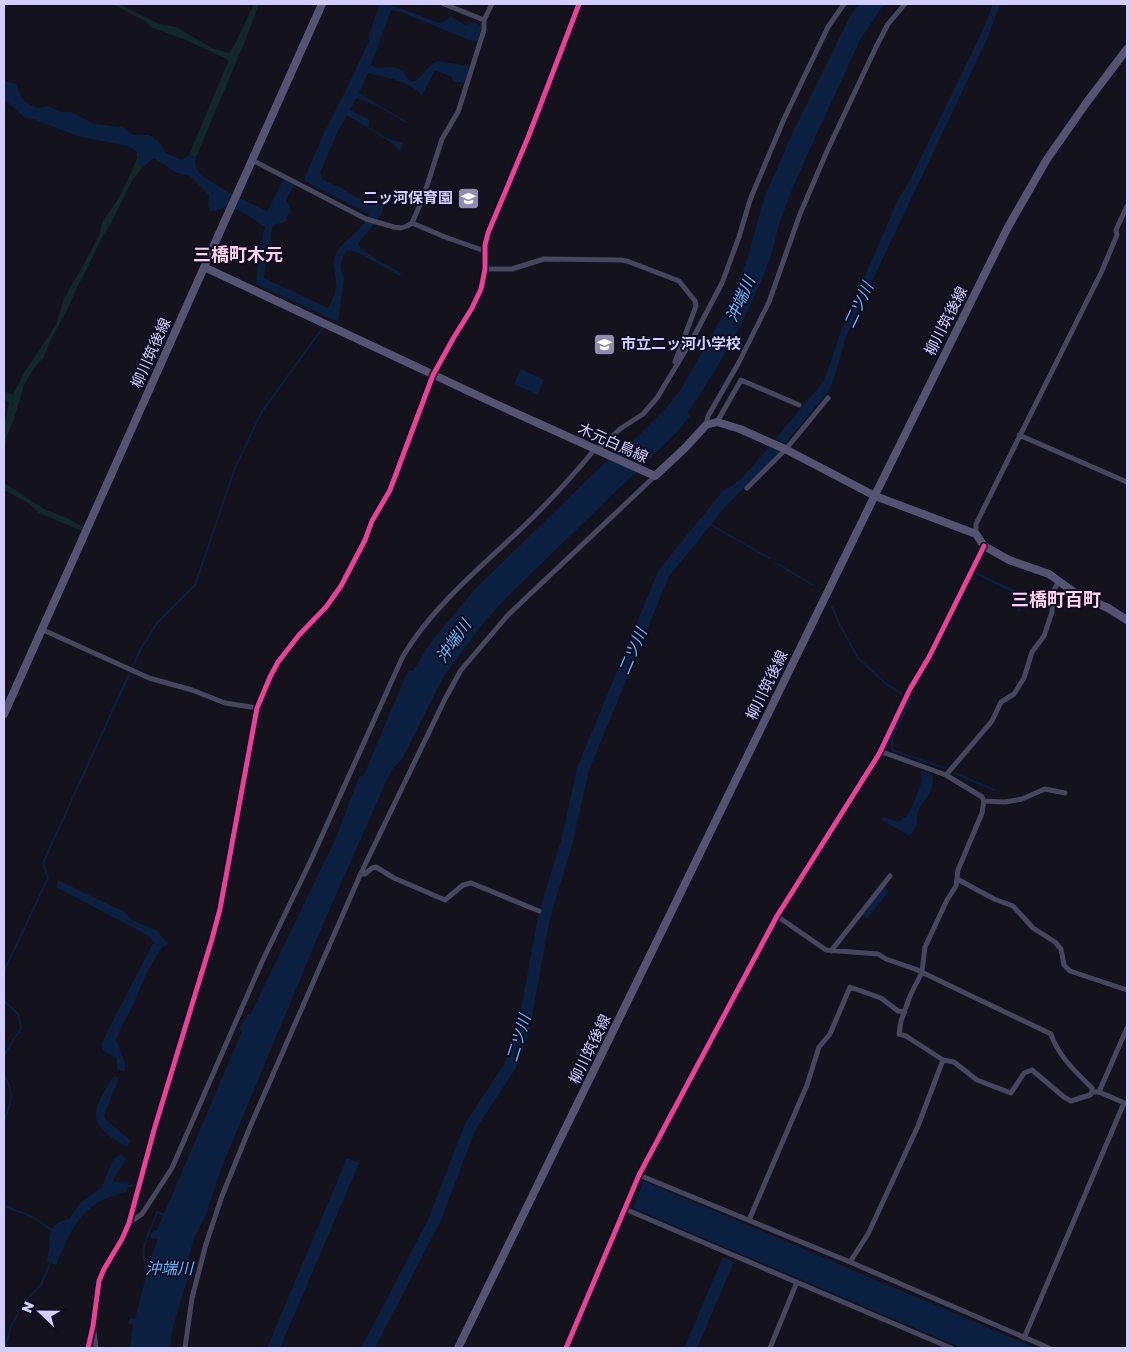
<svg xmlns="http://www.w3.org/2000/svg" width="1131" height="1352" font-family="'Golos Text','Noto Sans JP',sans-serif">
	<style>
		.green { fill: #112829 }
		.water { fill: #0b2040 }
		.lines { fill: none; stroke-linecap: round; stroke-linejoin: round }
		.stream { stroke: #0b2040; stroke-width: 2 }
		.river { stroke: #0b2040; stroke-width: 12 }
		.street { stroke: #46465e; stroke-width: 5 }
		.secondary { stroke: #545371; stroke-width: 8 }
		.cycleway-casing { stroke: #100d22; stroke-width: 8 }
		.cycleway { stroke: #ea4096; stroke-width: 5 }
		.labels { text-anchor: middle; stroke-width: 4; stroke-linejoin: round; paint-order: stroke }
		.poi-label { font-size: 15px; font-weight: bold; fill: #d2ceff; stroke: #100d22; text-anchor: end }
		.street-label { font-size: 15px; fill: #d2ceff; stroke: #100d22 }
		.water-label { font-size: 16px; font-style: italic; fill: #5cb8ff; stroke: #100d22 }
		.quarter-label { font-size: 18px; font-weight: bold; fill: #ffd0ef; stroke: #100d22 }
	</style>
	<rect width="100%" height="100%" fill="#14121d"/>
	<!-- green -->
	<path class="green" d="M 113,4 L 119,4 L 159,24 L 176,27 L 212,48 L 229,53 L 234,46 L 254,4 L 259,4 L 243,46 L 196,157 L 189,155 L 228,62 L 227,59 L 186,40 L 151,27 L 145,21 Z
		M 136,152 L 139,153 L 138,162 L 142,168 L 132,181 L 111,223 L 102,237 L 82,279 L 79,283 L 69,306 L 50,341 L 44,357 L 34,368 L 24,385 L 14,419 L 6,438 L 4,455 L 4,428 L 9,402 L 4,399 L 4,391 L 13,395 L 24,373 L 56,325 L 64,299 L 86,260 L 99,235 L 103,221 L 117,201 L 131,173 L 137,158 Z
		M 4,483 L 44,509 L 69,519 L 83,527 L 82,531 L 39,513 L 28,503 L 4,490 Z"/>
	<!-- water -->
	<path class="water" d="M 380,4 L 393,4 L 392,6 L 403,9 L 436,22 L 442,23 L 451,16 L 465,25 L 474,22 L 481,26 L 478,41 L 469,40 L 401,12 L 391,10 L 371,65 L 376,68 L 394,67 L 404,71 L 406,77 L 412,82 L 417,80 L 432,64 L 437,61 L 470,66 L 464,82 L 453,82 L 452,77 L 435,70 L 423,93 L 421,94 C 409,81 384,77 368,73 L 359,93 L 407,122 L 406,123 L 378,106 L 356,98 L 350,110 L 370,120 L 368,127 L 388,139 L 403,143 L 401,152 L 389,141 L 347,115 L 336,135 L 320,173 L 323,180 L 342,188 L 348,193 L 373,205 L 375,206 L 377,203 L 385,202 C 384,217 367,231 358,244 C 364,255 390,266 401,273 L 400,276 L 357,252 L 347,250 C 340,258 339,269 344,278 L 338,322 L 256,284 L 260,247 L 265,227 C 256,221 237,206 226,207 C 219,208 218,212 210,211 L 208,205 L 209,195 L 190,176 L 177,173 L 154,158 L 142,168 L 138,162 L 139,153 L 128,146 L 77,136 L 34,119 L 25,118 L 4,99 L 4,81 L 16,84 L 22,99 L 29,104 L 38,108 L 48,106 L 61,112 L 72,112 L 94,124 L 122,127 L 133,135 L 149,135 L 158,141 L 166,153 L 182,160 L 189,155 L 196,157 C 195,161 195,165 197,169 C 202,181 252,204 266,211 L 268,210 L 282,182 L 288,179 L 296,182 L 286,199 L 291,210 L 285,222 L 273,225 L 268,248 L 264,278 L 328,308 C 332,300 337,292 336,282 C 336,272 331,266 335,256 C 342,239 363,232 369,214 L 305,181 L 305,177 L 324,133 L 347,88 L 369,41 L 369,34 Z
		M 860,4 L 884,4 L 860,40 L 814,140 L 793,187 L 779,224 L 770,259 L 759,286 L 743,321 L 720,362 L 688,413 L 690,416 L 674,435 L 507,597 L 481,626 L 442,679 L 402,759 L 394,767 L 388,777 L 324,922 L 221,1169 L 205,1217 L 194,1238 L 188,1259 L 192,1262 L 191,1267 L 172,1330 L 170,1348 L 130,1348 L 133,1325 L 128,1323 L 130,1318 L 135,1319 L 149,1266 L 147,1262 L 150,1262 L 158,1239 L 151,1238 L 151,1233 L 157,1230 L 164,1214 L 242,1031 L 239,1029 L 248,1014 L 250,1015 L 335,840 L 359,777 L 364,775 L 406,675 L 409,670 L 413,671 L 431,642 L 475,589 L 624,444 L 627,447 L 666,408 L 681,389 L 724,313 L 745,266 L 765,196 L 792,134 L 839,39 L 852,13 Z
		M 993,4 L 1000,4 L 988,37 L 846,336 L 833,382 L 828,392 L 785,443 L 775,439 L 824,381 L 840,334 L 898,200 L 910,180 L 983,30 Z
		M 521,369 L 544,380 L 538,395 L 514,384 Z
		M 770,446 L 780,451 L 723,509 L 715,504 L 729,488 L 742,478 Z
		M 976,572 C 1000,584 1025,594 1049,605 L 1049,607 L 1026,600 L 1023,602 L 1019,612 L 1017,611 L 1020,601 L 1018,595 L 975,574 Z
		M 921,771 L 932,774 C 937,791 921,800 917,815 C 917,817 918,820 917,823 C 916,826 913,830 912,834 L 908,835 L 882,820 L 884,817 L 898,822 L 908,815 L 914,802 L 922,781 Z
		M 58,880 L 126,913 L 132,920 L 157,931 L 168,944 L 162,947 L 147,972 L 133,1005 L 120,1030 L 116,1040 L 125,1063 L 125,1072 L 117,1069 L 117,1059 L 103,1050 L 101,1044 L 153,943 L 160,946 L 153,942 L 149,936 L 56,887 Z
		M 884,887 L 889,891 L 867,919 L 863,915 Z
		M 114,1076 L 119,1078 L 104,1115 L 106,1120 L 131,1141 L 127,1147 C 87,1124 89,1114 114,1076 Z
		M 121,1154 L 126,1159 L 113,1180 L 115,1182 L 129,1182 L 126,1192 C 82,1202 72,1227 56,1265 L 47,1261 C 52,1243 44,1223 69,1219 L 80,1203 L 102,1187 L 111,1164 L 114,1159 Z
		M 347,1158 L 359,1163 L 280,1348 L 267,1348 Z
		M 644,1181 L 1036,1348 L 962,1348 L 633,1208 Z
		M 723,1257 L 734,1262 L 697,1348 L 684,1348 Z"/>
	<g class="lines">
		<!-- stream -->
		<path class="stream" d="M 706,522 L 769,558
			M 776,563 L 813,585
			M 832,607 L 840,625 L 858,658 L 885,683 L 902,694
			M 132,668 L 142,647 L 157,623 L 195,585 L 235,468 L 261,413 L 324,326
			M 911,699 L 892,738 L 892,750 L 945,768
			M 955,773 L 994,790
			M 4,971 L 48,878 L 43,863 L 130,672
			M 4,1001 L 18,1014 L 21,1028 L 4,1055
			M 4,1075 C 16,1096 11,1100 4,1121
			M 126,1187 L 133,1185
			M 4,1206 L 33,1217 L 53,1231
			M 149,1270 C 135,1254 151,1229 157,1212 L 165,1215
			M 5,1348 L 11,1326 L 25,1301 L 41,1285 L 51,1261"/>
		<!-- river -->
		<path class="river" d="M 368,1348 L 435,1219 L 470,1127 L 510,1066 L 523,1032 L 544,917 L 567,841 L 583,769 L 664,573 L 728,494"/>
		<!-- street -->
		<path class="street" d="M 444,4 L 484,20
			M 252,160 L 366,219 L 394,227 L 401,228 L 407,226 L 412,223 L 423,198 L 442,139 L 458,112 L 484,30 L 484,20 L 492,4
			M 412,223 L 445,237 L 485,251
			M 485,269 L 512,269 L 544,259 L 621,260 L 627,261 L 679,281 L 695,301 L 696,306 L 675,362
			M 717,422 L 741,380 L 799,405
			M 706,425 L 708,416 L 738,364 L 769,302 L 800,214 L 828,149 L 876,47 L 888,24 L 905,4
			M 1019,435 L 1127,482
			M 747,488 L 786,449 L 828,398
			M 976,534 L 976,524 L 1101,273 L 1117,235 L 1116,230 L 1127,206
			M 41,629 L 149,678 L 192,690 L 225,703 L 257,708
			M 879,754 L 885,753 L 946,775 L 982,797 L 984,801 L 982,813 L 958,870 L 956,886 L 947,900 L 925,947 L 922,972 L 910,996 L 901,1021 L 899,1034 L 906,1036 L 943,1060 L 954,1062 L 977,1080 L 1011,1093 L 1024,1073 L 1032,1070 L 1064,1097 L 1071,1101 L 1090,1095 L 1092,1092
			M 946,775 L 992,721 L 1001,702 L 1014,694 L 1024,678 L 1032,652 L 1044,636 L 1052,612 L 1053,592 L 1059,581
			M 984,801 L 1005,802 L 1022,799 L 1045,789 L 1065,793
			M 361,873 L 365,874 L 372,868 L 376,867 L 394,878 L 445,900 L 463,885 L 471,883 L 539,911
			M 957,879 L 994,899 L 1013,906 L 1033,928 L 1055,942 L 1061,949 L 1064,965 L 1070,971 L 1127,990
			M 777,916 L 826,950 L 878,954 L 886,959 L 915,969 L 1051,1034 C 1058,1056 1076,1072 1092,1088 L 1092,1092 L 1099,1092 L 1127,1104
			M 831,951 L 890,876
			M 1099,1092 L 1127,1028
			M 639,1175 L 850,1262 L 1049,1348
			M 625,1209 L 951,1348
			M 749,1220 L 807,1085 L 819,1047 L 830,1034 L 850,987 L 881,998 L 898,1011 L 905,1012
			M 129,1223 L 142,1214 L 172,1168 L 261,964 L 311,860 L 403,656 C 434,605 480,568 522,528 C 548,503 572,477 595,449 L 603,445 L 620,429 L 643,414 L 657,398 L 693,338 L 722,283 L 739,237 L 750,200 L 784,119 L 828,27 L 844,4
			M 850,1262 L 868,1234 L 918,1126 L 943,1060
			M 94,1332 L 96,1348
			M 1024,1338 L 1124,1103
			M 88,1348 L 93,1326 L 99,1281 L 104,1269 L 122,1239 L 129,1223 L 154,1130 L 212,939 L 220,909 L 257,708 L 270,677 L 278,662 L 299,635 L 326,607 L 341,586 L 365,540 L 372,521 L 390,490 L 433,375 L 454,337 L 472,308 L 481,289 L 485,269 L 485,245 L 488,233 L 529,135 L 579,4
			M 185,1348 L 192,1298 L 206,1244 L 222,1196 L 250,1127 L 361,873 L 445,699 L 461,670 L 508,615 L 655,476
			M 566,1348 L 639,1175 L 777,916 L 879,754 L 910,689 L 929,657 L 984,546
			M 770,1348 L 797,1282"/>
		<!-- secondary -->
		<path class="secondary" d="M 204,267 L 498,405 L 655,476 L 686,447 L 706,425 L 717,422 L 740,429 L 785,449 L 875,496 L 976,534 L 984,546 L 1009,560 L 1049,574 L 1078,595 L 1108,608 L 1127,620
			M 4,714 L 322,4
			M 458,1348 L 878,489 L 1008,227 L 1047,159 L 1087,102 L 1127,49"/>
		<defs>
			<path id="cycleway" d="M 88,1348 L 93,1326 L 99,1281 L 104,1269 L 122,1239 L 129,1223 L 154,1130 L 212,939 L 220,909 L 257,708 L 270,677 L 278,662 L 299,635 L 326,607 L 341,586 L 365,540 L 372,521 L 390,490 L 433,375 L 454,337 L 472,308 L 481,289 L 485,269 L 485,245 L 488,233 L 529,135 L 579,4
				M 566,1348 L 639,1175 L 777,916 L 879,754 L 910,689 L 929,657 L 984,546"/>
		</defs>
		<!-- cycleway casing -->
		<use href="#cycleway" class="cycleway-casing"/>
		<!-- cycleway -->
		<use href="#cycleway" class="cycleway"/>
	</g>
	<!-- icons -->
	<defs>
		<symbol id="school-square" viewBox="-11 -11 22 22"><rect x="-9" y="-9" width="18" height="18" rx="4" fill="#908cb0" stroke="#100d22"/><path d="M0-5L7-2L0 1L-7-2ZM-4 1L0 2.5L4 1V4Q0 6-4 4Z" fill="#fff"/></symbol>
	</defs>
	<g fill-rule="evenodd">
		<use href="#school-square" x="456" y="186" width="25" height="25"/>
		<use href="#school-square" x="592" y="332" width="25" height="25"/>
	</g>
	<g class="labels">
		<!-- poi labels -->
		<g class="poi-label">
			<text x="453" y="203">二ッ河保育園</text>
			<text x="621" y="349" text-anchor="start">市立二ッ河小学校</text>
		</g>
		<!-- street labels -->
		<g class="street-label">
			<text transform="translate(946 321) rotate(-63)" y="5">柳川筑後線</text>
			<text transform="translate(151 353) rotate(-66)" y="5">柳川筑後線</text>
			<text transform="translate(613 443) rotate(24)" y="5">木元白鳥線</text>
			<text transform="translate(767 685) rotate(-64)" y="5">柳川筑後線</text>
			<text transform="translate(590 1049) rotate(-64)" y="5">柳川筑後線</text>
		</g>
		<!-- water labels -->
		<g class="water-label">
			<text transform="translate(740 299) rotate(-66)" y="6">沖端川</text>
			<text transform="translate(858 305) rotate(-65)" y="6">二ツ川</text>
			<text transform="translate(453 641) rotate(-55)" y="6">沖端川</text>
			<text transform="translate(632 651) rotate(-67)" y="6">二ツ川</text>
			<text transform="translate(518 1038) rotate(-73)" y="6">二ツ川</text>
			<text x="169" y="1274">沖端川</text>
		</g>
		<!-- quarter labels -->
		<g class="quarter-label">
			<text x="238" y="261">三橋町木元</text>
			<text x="1056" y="606">三橋町百町</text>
		</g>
	</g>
	<!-- border -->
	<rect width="1131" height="1352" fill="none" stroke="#d2ceff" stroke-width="10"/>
	<!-- north arrow -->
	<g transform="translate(40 1312) rotate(292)" stroke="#100d22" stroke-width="4" paint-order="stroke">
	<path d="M0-4L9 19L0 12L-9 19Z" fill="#d2ceff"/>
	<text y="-8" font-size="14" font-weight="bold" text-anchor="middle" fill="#d2ceff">N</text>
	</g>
</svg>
